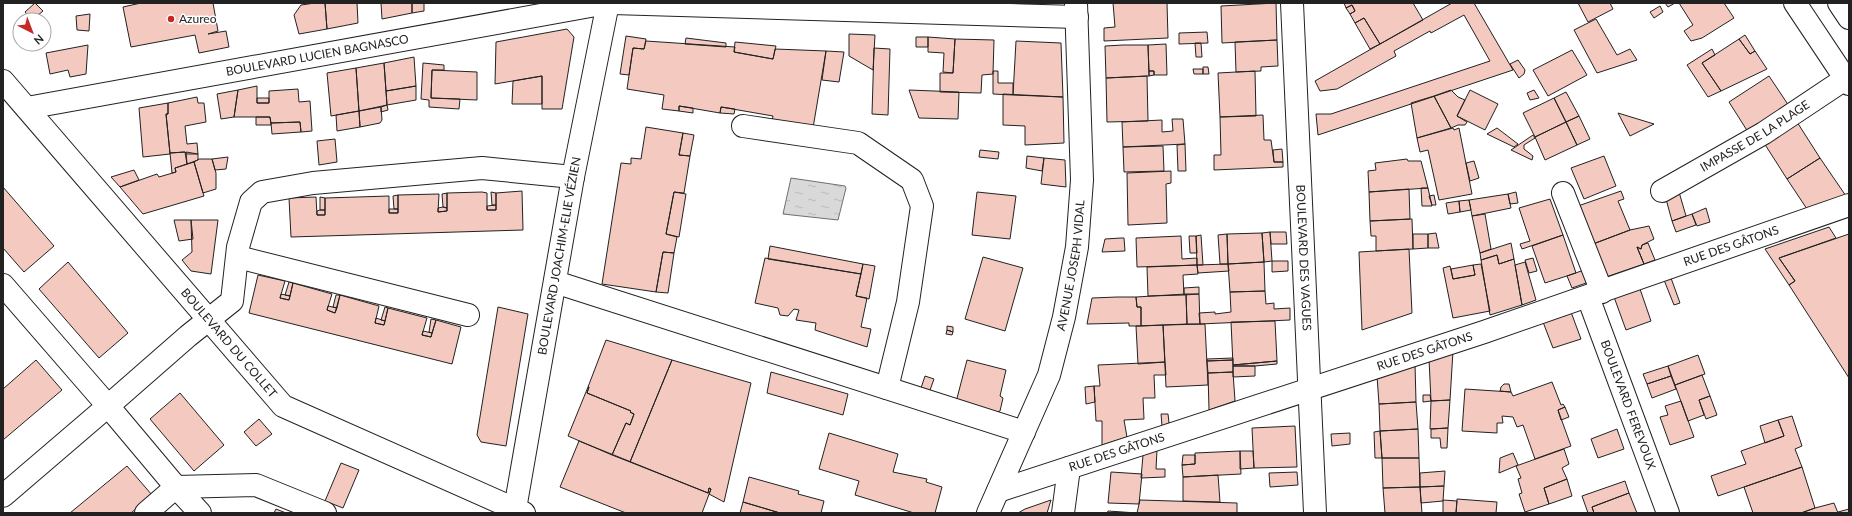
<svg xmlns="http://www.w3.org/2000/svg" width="1852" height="516" font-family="Lato,sans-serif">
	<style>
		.water { fill: url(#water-ripples); stroke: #6f6f6f }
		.building { fill: #f3c9c0; stroke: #222 }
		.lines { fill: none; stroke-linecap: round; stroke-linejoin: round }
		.minor-casing { stroke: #222; stroke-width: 24 }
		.minor { stroke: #fff; stroke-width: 22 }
		.poi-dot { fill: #c62828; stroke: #fff; stroke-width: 1.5 }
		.labels { text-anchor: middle; stroke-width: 3; stroke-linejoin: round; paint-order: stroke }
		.poi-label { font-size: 12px; fill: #222; stroke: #fff; text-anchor: start }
		.street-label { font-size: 12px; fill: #222; stroke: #fff }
	</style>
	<defs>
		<pattern id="water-ripples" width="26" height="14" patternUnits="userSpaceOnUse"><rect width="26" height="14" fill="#d9d9d9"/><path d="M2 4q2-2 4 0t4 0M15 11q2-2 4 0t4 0" fill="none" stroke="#bababa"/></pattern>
	</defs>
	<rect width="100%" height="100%" fill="#fff"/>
	<!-- water -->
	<path class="water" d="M 791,178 L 845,186 L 846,188 L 838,220 L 783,214 Z"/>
	<!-- building -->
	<path class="building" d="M 35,3 L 43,11 L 32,20 L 25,12 Z
		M 141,3 L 213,3 L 218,31 L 208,34 L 226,31 L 229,47 L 199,53 L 195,35 L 131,47 L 123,7 Z
		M 315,3 L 325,3 L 327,29 L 299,34 L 294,15 L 301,5 Z
		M 325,3 L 357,3 L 358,23 L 327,29 Z
		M 381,3 L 412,3 L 412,13 L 382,19 Z
		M 412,3 L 424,3 L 424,11 L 412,13 Z
		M 1113,3 L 1167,3 L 1168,38 L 1104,41 L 1104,28 L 1115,27 Z
		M 1276,3 L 1277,40 L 1222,43 L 1221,6 Z
		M 1344,3 L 1413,3 L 1423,20 L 1380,44 L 1364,18 L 1355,23 L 1350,14 L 1355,11 L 1352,5 L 1346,8 Z
		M 1452,3 L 1474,3 L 1513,70 L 1318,135 L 1316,114 L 1331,114 L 1490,61 L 1464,15 L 1431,33 L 1430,31 L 1394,51 L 1396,56 L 1337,89 L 1320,91 L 1315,81 Z
		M 1578,3 L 1610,3 L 1613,9 L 1588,22 Z
		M 1665,3 L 1675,3 L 1668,7 Z
		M 1679,3 L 1724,3 L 1734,18 L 1702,38 L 1691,41 L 1684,31 L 1693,25 Z
		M 1352,5 L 1355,11 L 1350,14 L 1346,8 Z
		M 1660,6 L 1663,12 L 1654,18 L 1650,12 Z
		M 90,14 L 89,31 L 77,30 L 76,16 Z
		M 1364,18 L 1380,44 L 1370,49 L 1355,23 Z
		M 1596,19 L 1617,55 L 1630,49 L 1637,60 L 1597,73 L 1574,30 Z
		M 567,29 L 574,37 L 562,109 L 542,109 L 542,76 L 495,84 L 496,42 Z
		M 1207,32 L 1208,43 L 1179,44 L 1179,33 Z
		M 849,34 L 875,35 L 873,70 L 849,56 Z
		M 1745,35 L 1755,51 L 1750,54 L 1739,39 Z
		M 626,36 L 646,39 L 644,49 L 633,48 L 629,75 L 620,74 Z
		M 916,37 L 928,37 L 928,47 L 916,47 Z
		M 928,37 L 955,39 L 953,73 L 943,72 L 944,53 L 928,52 Z
		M 686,38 L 726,43 L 726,47 L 685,44 Z
		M 955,39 L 994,40 L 993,74 L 982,75 L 981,93 L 940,92 L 940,73 L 953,73 Z
		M 1739,39 L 1750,54 L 1755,51 L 1767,69 L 1721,91 L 1702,63 Z
		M 1277,40 L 1278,66 L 1261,67 L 1261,71 L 1236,72 L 1235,42 Z
		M 646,41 L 735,47 L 734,52 L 773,59 L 775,49 L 826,51 L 813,128 L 772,121 L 773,116 L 721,107 L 720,113 L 679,106 L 679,111 L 662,109 L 664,95 L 627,89 L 633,48 L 644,49 Z
		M 1016,41 L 1061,43 L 1063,97 L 1013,95 Z
		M 735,42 L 776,46 L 773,59 L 734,52 Z
		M 1195,43 L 1201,43 L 1202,57 L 1196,57 Z
		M 1166,44 L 1167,75 L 1154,75 L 1154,71 L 1149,71 L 1148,45 Z
		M 88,45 L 86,74 L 70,77 L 68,70 L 50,74 L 46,53 Z
		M 1123,45 L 1148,45 L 1149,76 L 1106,78 L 1105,46 Z
		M 874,48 L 890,49 L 888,115 L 872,114 Z
		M 1712,49 L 1715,55 L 1702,63 L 1721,91 L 1708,97 L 1687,65 Z
		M 1572,50 L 1587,75 L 1548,96 L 1533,70 Z
		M 826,51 L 844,52 L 839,82 L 822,80 Z
		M 414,57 L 416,86 L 386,91 L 384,63 Z
		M 1518,60 L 1525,70 L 1524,74 L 1519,78 L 1510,64 Z
		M 384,63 L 387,105 L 359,111 L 356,68 Z
		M 423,63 L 444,65 L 444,70 L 432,70 L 431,98 L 460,99 L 459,109 L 429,107 L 429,100 L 421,99 Z
		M 1203,67 L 1208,67 L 1209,74 L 1203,74 Z
		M 356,68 L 359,111 L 331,116 L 327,73 Z
		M 1193,69 L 1203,69 L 1203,74 L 1194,74 Z
		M 432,70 L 477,72 L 477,100 L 431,98 Z
		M 993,71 L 998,71 L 998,83 L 1013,83 L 1013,95 L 993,94 Z
		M 1149,71 L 1154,71 L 1154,75 L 1149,76 Z
		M 1255,71 L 1256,116 L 1220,117 L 1218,73 Z
		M 542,76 L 542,104 L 512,104 L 513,81 Z
		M 1147,76 L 1148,121 L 1107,122 L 1106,78 Z
		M 1769,76 L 1789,106 L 1748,132 L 1729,102 Z
		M 257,86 L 257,103 L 269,103 L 269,91 L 298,89 L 299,102 L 310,101 L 312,131 L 301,132 L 300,122 L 271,123 L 270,117 L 234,117 L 238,90 Z
		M 416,86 L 416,100 L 387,105 L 386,91 Z
		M 238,90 L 234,117 L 221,119 L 217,94 Z
		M 909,90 L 959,92 L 958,119 L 919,118 Z
		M 1451,90 L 1458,97 L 1465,100 L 1457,116 L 1467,122 L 1465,125 L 1458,125 L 1451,128 L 1434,96 Z
		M 1470,90 L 1498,104 L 1485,130 L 1457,116 Z
		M 1534,90 L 1539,98 L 1530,100 L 1527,93 Z
		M 1566,92 L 1579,116 L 1566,122 L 1554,98 Z
		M 1003,94 L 1063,97 L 1064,143 L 1025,145 L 1025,126 L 1003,125 Z
		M 1434,96 L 1451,128 L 1417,138 L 1411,103 Z
		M 197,97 L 198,103 L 204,103 L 206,122 L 185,126 L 187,144 L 197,143 L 198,154 L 187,154 L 185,152 L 170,153 L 166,114 L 168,114 L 168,103 Z
		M 257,98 L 269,98 L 269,103 L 257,103 Z
		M 1554,98 L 1566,122 L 1535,137 L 1523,113 Z
		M 168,103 L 168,114 L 166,114 L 170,154 L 143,157 L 139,108 Z
		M 387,105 L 388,110 L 381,112 L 381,107 Z
		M 679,106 L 693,108 L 693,113 L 679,111 Z
		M 381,107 L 382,120 L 380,123 L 360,127 L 359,111 Z
		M 721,107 L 735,109 L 734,114 L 720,113 Z
		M 359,111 L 360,127 L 337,131 L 336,115 Z
		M 1618,113 L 1654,124 L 1630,136 Z
		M 1263,115 L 1264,140 L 1271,140 L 1274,162 L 1283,162 L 1283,167 L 1214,170 L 1214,155 L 1221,155 L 1220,117 Z
		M 1579,116 L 1590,139 L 1577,145 L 1566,122 Z
		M 256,117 L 270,117 L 271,125 L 256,125 Z
		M 1172,119 L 1183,119 L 1185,144 L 1123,147 L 1122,122 L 1162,120 L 1162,132 L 1173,131 Z
		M 300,122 L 301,132 L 272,134 L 271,123 Z
		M 1566,122 L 1577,145 L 1545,160 L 1535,137 Z
		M 1797,122 L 1820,158 L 1787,179 L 1764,143 Z
		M 646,127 L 683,133 L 679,155 L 690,156 L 684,193 L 674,192 L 666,234 L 677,237 L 674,253 L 663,252 L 656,292 L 602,284 L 621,163 L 631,164 L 631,158 L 641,159 Z
		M 1453,128 L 1454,130 L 1459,128 L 1472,194 L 1439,200 L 1428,150 L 1420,152 L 1417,138 Z
		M 1497,128 L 1518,144 L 1514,147 L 1487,134 Z
		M 683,133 L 694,135 L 690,156 L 679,155 Z
		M 1533,135 L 1535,138 L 1524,145 L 1524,149 L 1533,156 L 1532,160 L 1511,150 Z
		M 335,139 L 337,162 L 319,165 L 317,141 Z
		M 1185,144 L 1186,171 L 1178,171 L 1177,145 Z
		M 1163,146 L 1164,171 L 1124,172 L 1123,147 Z
		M 1282,149 L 1283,162 L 1274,162 L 1273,150 Z
		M 980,150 L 999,152 L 998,159 L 979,157 Z
		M 185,152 L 187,164 L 175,168 L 176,172 L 172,173 L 170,153 Z
		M 186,152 L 198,154 L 198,160 L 187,164 Z
		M 1027,156 L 1044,158 L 1042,171 L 1026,168 Z
		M 1604,156 L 1616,186 L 1584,199 L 1571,168 Z
		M 228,157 L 226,169 L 215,170 L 212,159 Z
		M 1044,158 L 1065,160 L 1066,187 L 1041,184 Z
		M 1820,158 L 1846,196 L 1807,209 L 1787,179 Z
		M 199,159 L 212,159 L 216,173 L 216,189 L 203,193 L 194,162 Z
		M 1407,159 L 1408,161 L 1421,161 L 1428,188 L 1369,192 L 1368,171 L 1376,170 L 1375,163 Z
		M 1474,161 L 1479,178 L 1470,181 L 1466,163 Z
		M 194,162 L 204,196 L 143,214 L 120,187 L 157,174 L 159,177 L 176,172 L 175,168 Z
		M 134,170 L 139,180 L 120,187 L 111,177 Z
		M 1171,171 L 1171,183 L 1166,184 L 1167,223 L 1128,225 L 1127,173 Z
		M 3,187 L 54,246 L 24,272 L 3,248 Z
		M 1421,188 L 1428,188 L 1432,206 L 1422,206 Z
		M 1409,189 L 1410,219 L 1370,221 L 1369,192 Z
		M 522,191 L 523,230 L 291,237 L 289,198 L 316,197 L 317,215 L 325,215 L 325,198 L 389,196 L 389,213 L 398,213 L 398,195 L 439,194 L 438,212 L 447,211 L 447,193 L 482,192 L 487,193 L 487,210 L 496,210 L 496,193 Z
		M 1621,191 L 1624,199 L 1618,201 L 1630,230 L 1593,244 L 1578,206 Z
		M 491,192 L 496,193 L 496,205 L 492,205 Z
		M 674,192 L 686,194 L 679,237 L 666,234 Z
		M 977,192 L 1016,196 L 1010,239 L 972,235 Z
		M 1516,192 L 1518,203 L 1510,204 L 1508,194 Z
		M 1679,192 L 1686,216 L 1672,221 L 1666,199 Z
		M 447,193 L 447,208 L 443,207 L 442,194 Z
		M 1508,194 L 1511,208 L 1472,216 L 1469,200 Z
		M 398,195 L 398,209 L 394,209 L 393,196 Z
		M 1434,195 L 1436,205 L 1432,205 L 1429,196 Z
		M 320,197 L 325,198 L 325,210 L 320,210 Z
		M 1550,199 L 1563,235 L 1522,249 L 1520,244 L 1530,241 L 1519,208 Z
		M 1469,200 L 1471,210 L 1460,212 L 1459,201 Z
		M 1459,201 L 1460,212 L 1448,214 L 1446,203 Z
		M 496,205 L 496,210 L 487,210 L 487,206 Z
		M 443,207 L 447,208 L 447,211 L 438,212 L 438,208 Z
		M 1706,208 L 1710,222 L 1697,226 L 1692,214 Z
		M 389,209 L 398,209 L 398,213 L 389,213 Z
		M 320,210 L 325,210 L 325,215 L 317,215 L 317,211 Z
		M 1485,214 L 1491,249 L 1480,253 L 1472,216 Z
		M 1692,214 L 1696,225 L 1676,232 L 1672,221 Z
		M 1412,219 L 1413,249 L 1376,251 L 1376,236 L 1371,236 L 1370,221 Z
		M 174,220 L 191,220 L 193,239 L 179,241 Z
		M 191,220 L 218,220 L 211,274 L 191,271 L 182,260 L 192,252 Z
		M 1649,226 L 1654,239 L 1642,245 L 1641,249 L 1637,247 L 1644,264 L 1606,277 L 1593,244 L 1630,230 Z
		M 1829,227 L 1836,238 L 1779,258 L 1795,281 L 1789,285 L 1765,249 Z
		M 1270,232 L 1286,232 L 1287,244 L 1271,244 Z
		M 1270,232 L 1272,261 L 1264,262 L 1262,233 Z
		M 1262,233 L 1264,262 L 1228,264 L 1227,234 Z
		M 1436,233 L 1439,248 L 1428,248 L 1428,234 Z
		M 1227,234 L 1228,264 L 1220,264 L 1218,235 Z
		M 1413,234 L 1428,234 L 1428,248 L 1413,249 Z
		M 1849,234 L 1849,378 L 1789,285 L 1795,281 L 1779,258 Z
		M 1201,235 L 1203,265 L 1197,265 L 1196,236 Z
		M 1563,235 L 1576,273 L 1545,283 L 1532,246 Z
		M 1181,236 L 1182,259 L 1197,258 L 1197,265 L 1137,267 L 1136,238 Z
		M 1189,236 L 1196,236 L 1197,253 L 1190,253 Z
		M 1121,238 L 1124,238 L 1125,251 L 1102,252 L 1105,239 Z
		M 1511,243 L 1514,259 L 1499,264 L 1497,255 L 1481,260 L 1480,253 Z
		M 1648,243 L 1655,260 L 1644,264 L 1637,247 L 1641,249 L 1642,245 Z
		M 770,246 L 863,264 L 861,274 L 768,259 Z
		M 1409,249 L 1412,313 L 1362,330 L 1359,252 Z
		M 663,252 L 674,253 L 668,293 L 656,292 Z
		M 1497,255 L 1499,264 L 1514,259 L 1522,305 L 1490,315 L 1481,260 Z
		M 983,257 L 1023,268 L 1005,331 L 965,319 Z
		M 765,258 L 861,274 L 856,296 L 867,298 L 861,327 L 871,329 L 867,347 L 815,330 L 816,323 L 796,320 L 799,310 L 794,309 L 788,316 L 780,315 L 778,308 L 755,303 Z
		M 1533,258 L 1537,271 L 1529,273 L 1525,260 Z
		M 1272,261 L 1288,261 L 1288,271 L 1272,272 Z
		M 68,262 L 128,333 L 99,358 L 39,289 Z
		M 1264,262 L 1265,291 L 1230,292 L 1228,264 Z
		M 1525,262 L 1536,300 L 1522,305 L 1515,265 Z
		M 863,264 L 875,266 L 869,299 L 856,296 Z
		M 1228,264 L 1229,271 L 1198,273 L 1197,265 Z
		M 1481,264 L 1490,311 L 1453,318 L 1443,268 L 1450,266 L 1453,279 L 1475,275 L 1473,265 Z
		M 1197,265 L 1198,274 L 1183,275 L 1184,295 L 1148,296 L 1147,267 Z
		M 1473,265 L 1475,275 L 1453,279 L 1451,269 Z
		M 1584,270 L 1589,282 L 1572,288 L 1567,276 Z
		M 258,275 L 285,281 L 280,298 L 289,300 L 293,283 L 332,294 L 327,310 L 335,313 L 340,295 L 379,306 L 375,323 L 384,325 L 388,308 L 427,318 L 422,335 L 431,337 L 436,320 L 461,327 L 452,364 L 249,313 Z
		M 1671,278 L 1680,303 L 1674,305 L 1664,280 Z
		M 289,282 L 293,283 L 290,296 L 285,295 Z
		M 1199,287 L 1199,294 L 1184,295 L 1184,288 Z
		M 1640,289 L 1651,321 L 1626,330 L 1614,297 Z
		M 1265,291 L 1266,304 L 1274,303 L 1274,309 L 1290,308 L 1290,320 L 1200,324 L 1199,313 L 1215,312 L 1215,314 L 1231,312 L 1230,292 Z
		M 281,294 L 290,296 L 289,300 L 280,298 Z
		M 1186,294 L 1187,324 L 1141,326 L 1141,307 L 1137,307 L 1136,297 Z
		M 1186,294 L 1199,294 L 1200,324 L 1187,324 Z
		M 336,295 L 340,295 L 337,308 L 333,307 Z
		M 1117,297 L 1136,297 L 1137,307 L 1141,307 L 1141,326 L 1129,326 L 1129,323 L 1087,324 L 1092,298 Z
		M 328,306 L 337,308 L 335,313 L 327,310 Z
		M 385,307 L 388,308 L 385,321 L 381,320 Z
		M 498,307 L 528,314 L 506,446 L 481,442 L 477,435 Z
		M 1571,312 L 1581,339 L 1553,348 L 1543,322 Z
		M 376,318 L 385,321 L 384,325 L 375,323 Z
		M 431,319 L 436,320 L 432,333 L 429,332 Z
		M 1275,321 L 1277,361 L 1233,365 L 1231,322 Z
		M 1205,324 L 1208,385 L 1166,387 L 1163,325 Z
		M 1163,325 L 1165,362 L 1138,364 L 1136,326 Z
		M 947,326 L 953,327 L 953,332 L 947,330 Z
		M 947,330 L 953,332 L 952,335 L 946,334 Z
		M 423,331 L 432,333 L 431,337 L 422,335 Z
		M 606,340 L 672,360 L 630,462 L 612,455 L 626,423 L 630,425 L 634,414 L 630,412 L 631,411 L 587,393 L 589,387 L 588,387 Z
		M 1453,351 L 1450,400 L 1431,401 L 1429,359 Z
		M 1698,355 L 1705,374 L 1675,385 L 1668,366 Z
		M 1233,358 L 1233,360 L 1207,361 L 1207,359 Z
		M 36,360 L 62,390 L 3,440 L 3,389 Z
		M 672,360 L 751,383 L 724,502 L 709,494 L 711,489 L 709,488 L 708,493 L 630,462 Z
		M 967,360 L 1006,370 L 1000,396 L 1003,398 L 1000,411 L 997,412 L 956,402 Z
		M 1233,360 L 1233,372 L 1208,373 L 1207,361 Z
		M 1277,361 L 1277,364 L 1255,366 L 1233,366 L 1233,365 Z
		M 1165,362 L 1166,375 L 1154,375 L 1155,398 L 1143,398 L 1144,419 L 1124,420 L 1127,437 L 1102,445 L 1102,421 L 1096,421 L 1094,386 L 1100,386 L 1098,365 Z
		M 1415,364 L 1416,402 L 1379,404 L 1377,376 Z
		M 1233,366 L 1255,366 L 1255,376 L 1233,377 Z
		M 1668,366 L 1671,376 L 1647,384 L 1643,374 Z
		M 771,372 L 848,394 L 843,415 L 767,393 Z
		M 1233,372 L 1235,401 L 1209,410 L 1208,373 Z
		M 1702,375 L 1710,396 L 1699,400 L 1704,415 L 1688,421 L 1675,385 Z
		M 925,376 L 934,379 L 929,393 L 920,391 Z
		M 1671,376 L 1676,389 L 1652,398 L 1647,384 Z
		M 1552,382 L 1561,405 L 1563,404 L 1565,407 L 1558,410 L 1571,446 L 1535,459 L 1523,425 L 1517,427 L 1513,417 L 1502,416 L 1503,423 L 1497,423 L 1497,433 L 1462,431 L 1465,389 L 1511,392 L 1513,396 Z
		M 1504,384 L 1509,384 L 1511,392 L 1500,391 L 1501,387 Z
		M 1094,386 L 1095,402 L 1086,404 L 1085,387 Z
		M 588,387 L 589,387 L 587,393 L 631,411 L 630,412 L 634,414 L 630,425 L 626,423 L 612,455 L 568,436 Z
		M 180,393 L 224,445 L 194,471 L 150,419 Z
		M 1423,395 L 1430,395 L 1431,401 L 1423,402 Z
		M 1710,396 L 1717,415 L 1706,419 L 1699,400 Z
		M 1450,400 L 1448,428 L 1430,429 L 1431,401 Z
		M 1681,401 L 1694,437 L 1670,445 L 1660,417 L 1668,415 L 1665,406 Z
		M 1416,402 L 1418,429 L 1380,431 L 1379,404 Z
		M 1565,407 L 1569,417 L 1561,420 L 1558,410 Z
		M 1161,414 L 1168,414 L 1169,423 L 1162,426 Z
		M 1792,416 L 1802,446 L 1795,449 L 1802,467 L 1718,496 L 1711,476 L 1746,464 L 1741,451 L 1784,436 L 1778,420 Z
		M 259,419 L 272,434 L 256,446 L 244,432 Z
		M 1778,420 L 1784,436 L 1765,443 L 1760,426 Z
		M 1295,426 L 1297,467 L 1254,468 L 1252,428 Z
		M 1448,428 L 1447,448 L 1441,448 L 1440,438 L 1431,438 L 1431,429 Z
		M 1418,429 L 1419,458 L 1382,458 L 1380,431 Z
		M 1617,429 L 1624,449 L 1598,458 L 1591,439 Z
		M 1380,431 L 1382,458 L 1375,458 L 1374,432 Z
		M 829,433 L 898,454 L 893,472 L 927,479 L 926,482 L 942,487 L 935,513 L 914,513 L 855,495 L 859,481 L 819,469 Z
		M 1350,433 L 1350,444 L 1332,446 L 1331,434 Z
		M 579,441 L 708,493 L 709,488 L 711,489 L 702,513 L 626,513 L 560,487 Z
		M 1564,449 L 1569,464 L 1562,468 L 1567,479 L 1544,488 L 1549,504 L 1525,512 L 1519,494 L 1522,493 L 1518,479 L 1521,478 L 1516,466 Z
		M 1157,450 L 1156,469 L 1165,469 L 1165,477 L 1141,478 L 1143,455 Z
		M 1240,451 L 1253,451 L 1254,468 L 1240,469 Z
		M 1240,451 L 1241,474 L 1183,477 L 1182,465 L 1195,464 L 1195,453 Z
		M 1513,453 L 1518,465 L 1499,473 L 1500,458 Z
		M 1183,455 L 1195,455 L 1195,464 L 1182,465 Z
		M 1382,458 L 1419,458 L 1420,487 L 1383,488 Z
		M 341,463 L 359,470 L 343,508 L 325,501 Z
		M 127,466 L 152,495 L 131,513 L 70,513 Z
		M 1802,467 L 1815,508 L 1801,513 L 1753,513 L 1744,487 Z
		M 1445,471 L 1444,486 L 1420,487 L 1420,473 Z
		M 1111,472 L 1142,474 L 1139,504 L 1108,503 Z
		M 1297,472 L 1298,485 L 1270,487 L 1269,473 Z
		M 1218,475 L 1220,502 L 1183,501 L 1183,477 Z
		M 749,477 L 799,491 L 798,494 L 824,501 L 821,513 L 780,513 L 743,502 Z
		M 1567,479 L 1572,496 L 1549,504 L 1544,488 Z
		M 1625,481 L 1629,493 L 1592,507 L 1594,513 L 1588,513 L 1582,496 Z
		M 1444,486 L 1443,501 L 1421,503 L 1420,487 Z
		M 1420,487 L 1422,513 L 1385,513 L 1383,488 Z
		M 1629,493 L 1637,513 L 1594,513 L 1592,507 Z
		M 1457,499 L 1497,502 L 1496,513 L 1456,513 Z
		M 1051,500 L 1047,513 L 1018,513 L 1025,509 Z
		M 1140,500 L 1237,503 L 1237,513 L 1137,513 Z
		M 1443,500 L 1457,501 L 1456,513 L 1443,513 Z
		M 743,502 L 780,513 L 740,513 Z
		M 1834,503 L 1838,513 L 1801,513 L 1815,508 Z
		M 276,509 L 286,513 L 274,513 Z
		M 1849,509 L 1849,513 L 1838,513 L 1838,512 Z
		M 1108,511 L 1137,513 L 1107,513 Z"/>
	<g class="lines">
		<defs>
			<g id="minor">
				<path d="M 612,3 L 1077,17"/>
				<path id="s1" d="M 1292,3 L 1315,513"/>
				<path d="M 1795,3 L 1849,84"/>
				<path d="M 1839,3 L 1849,18"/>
				<path id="s2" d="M 3,81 L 283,406 L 524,513"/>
				<path id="s3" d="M 27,108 L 607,3"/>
				<path d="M 743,126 L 858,143 L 912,180 L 922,206 L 908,302 L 887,388"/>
				<path id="s4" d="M 1662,191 L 1764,133 L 1845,79"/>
				<path d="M 1563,193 L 1602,292"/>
				<path d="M 238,257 L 468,315"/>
				<path d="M 555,282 L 1024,432"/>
				<path d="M 3,285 L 108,406 L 3,496"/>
				<path id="s5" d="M 1588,297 L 1668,513"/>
				<path id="s6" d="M 998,491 L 1484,332 L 1849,205"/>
				<path id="s7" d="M 515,509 L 573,177 L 608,3"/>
				<path d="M 146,513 L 176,487 L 200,513"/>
				<path d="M 325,513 L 256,485 L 176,487 L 108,406 L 188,336 L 232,301 L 238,247 L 251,202 L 262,192 L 313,183 L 482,168 L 573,177"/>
				<path id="s8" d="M 988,513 L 1049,375 L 1064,317 L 1077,247 L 1082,180 L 1076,3"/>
				<path d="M 1063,513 L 1069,468"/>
			</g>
		</defs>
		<!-- minor casing -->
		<use href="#minor" class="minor-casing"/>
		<!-- minor -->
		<use href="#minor" class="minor"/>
	</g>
	<!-- markers -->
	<circle class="poi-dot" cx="171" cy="19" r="4"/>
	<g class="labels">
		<!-- poi labels -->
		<g class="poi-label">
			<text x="179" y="23">Azureo</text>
		</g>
		<!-- street labels -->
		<g class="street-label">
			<text dy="4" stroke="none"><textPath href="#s3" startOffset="295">BOULEVARD LUCIEN BAGNASCO</textPath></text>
			<text dy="4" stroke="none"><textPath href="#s4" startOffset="108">IMPASSE DE LA PLAGE</textPath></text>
			<text dy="4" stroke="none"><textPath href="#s6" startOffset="773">RUE DES GÂTONS</textPath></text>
			<text dy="4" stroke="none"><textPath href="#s7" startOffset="257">BOULEVARD JOACHIM-ELIE VÉZIEN</textPath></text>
			<text dy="4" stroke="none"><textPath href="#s1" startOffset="255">BOULEVARD DES VAGUES</textPath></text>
			<text dy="4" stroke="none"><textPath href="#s8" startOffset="263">AVENUE JOSEPH VIDAL</textPath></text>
			<text dy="4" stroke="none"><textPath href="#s2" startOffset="346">BOULEVARD DU COLLET</textPath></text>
			<text dy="4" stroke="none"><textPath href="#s6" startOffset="449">RUE DES GÂTONS</textPath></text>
			<text dy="4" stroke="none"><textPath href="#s5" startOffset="115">BOULEVARD FEREVOUX</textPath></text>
			<text dy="4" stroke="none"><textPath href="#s6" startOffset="125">RUE DES GÂTONS</textPath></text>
		</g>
	</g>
	<!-- border -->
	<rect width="1852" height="516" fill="none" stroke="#222222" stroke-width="8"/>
	<!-- north arrow -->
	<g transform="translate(32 32) rotate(138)"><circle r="19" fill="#ffffff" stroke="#a7a7a7"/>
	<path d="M0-3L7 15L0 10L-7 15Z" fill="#c62828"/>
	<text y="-6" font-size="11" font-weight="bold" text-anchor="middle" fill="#222222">N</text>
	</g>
</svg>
